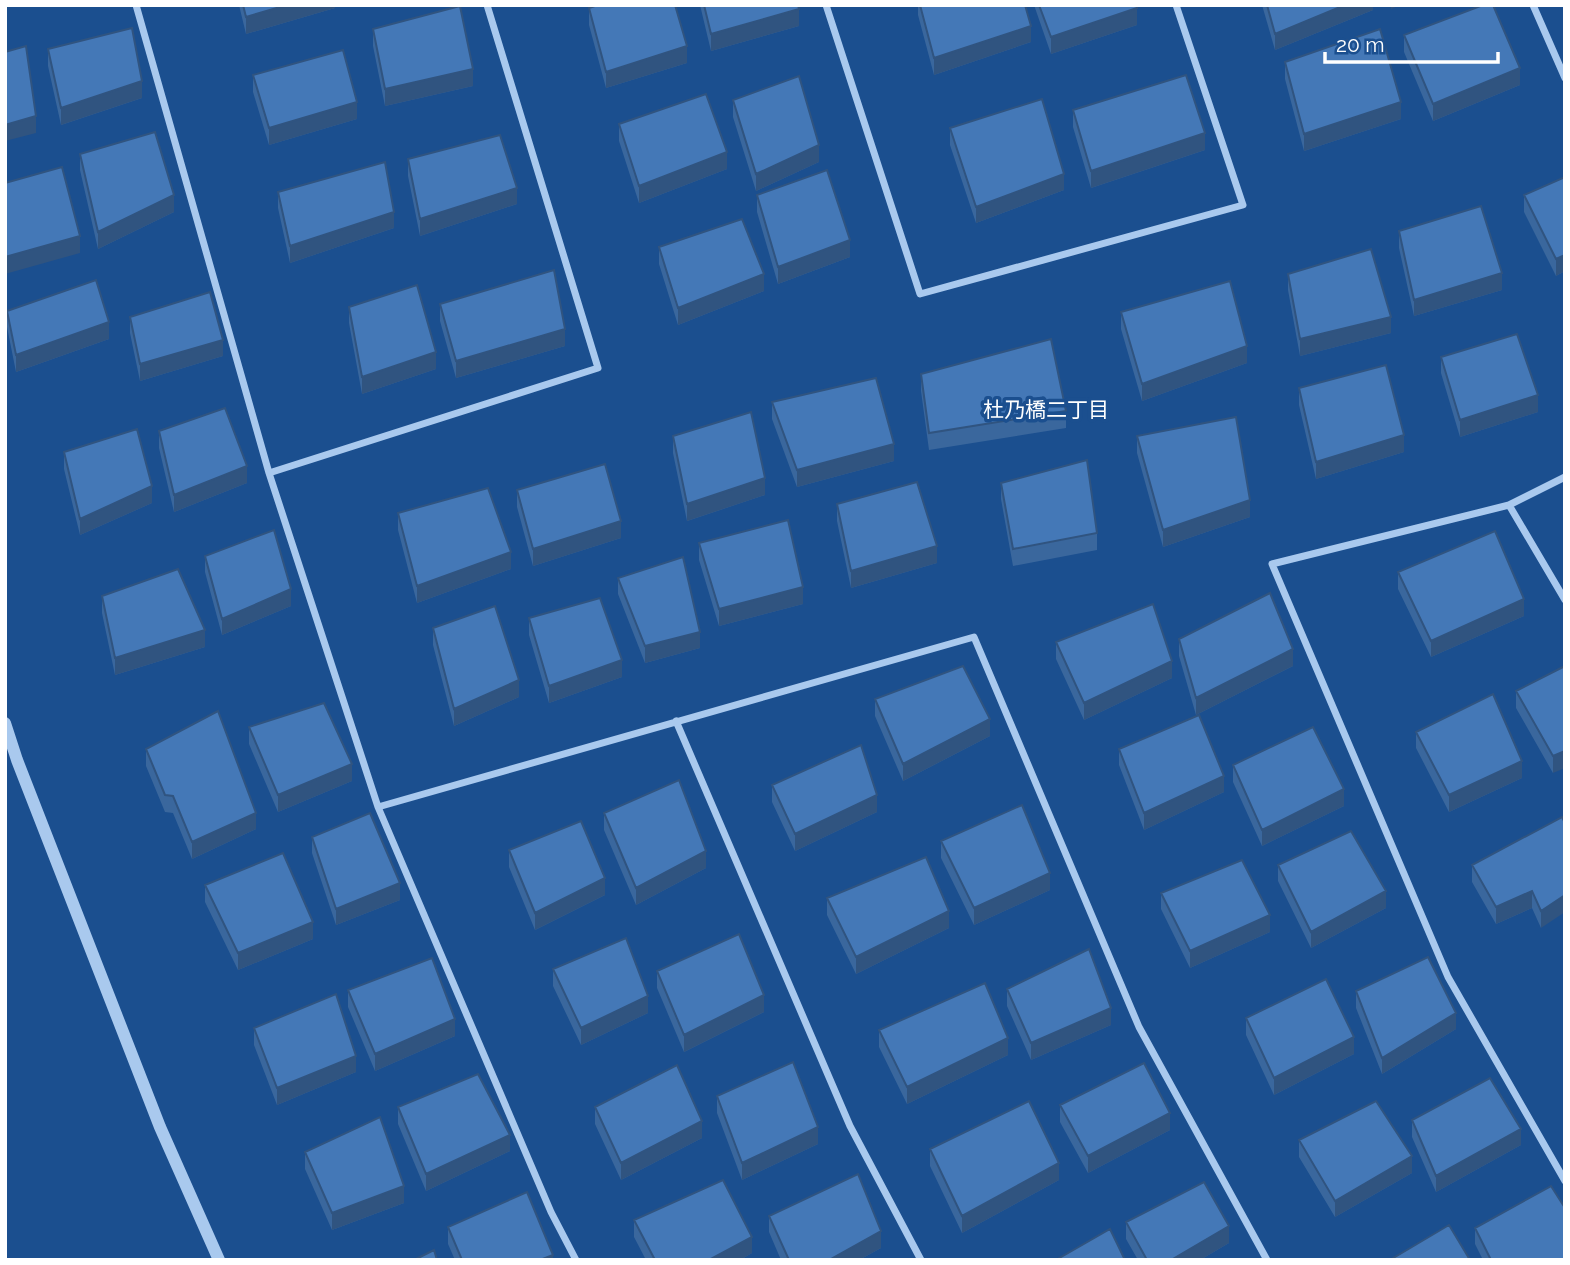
<svg xmlns="http://www.w3.org/2000/svg" width="1570" height="1265" font-family="Raleway,'Noto Sans JP',sans-serif">
	<style>
		.lines { fill: none; stroke-linecap: round; stroke-linejoin: round }
		.minor { stroke: #a9c9ee; stroke-width: 7 }
		.tertiary { stroke: #a9c9ee; stroke-width: 12 }
		.wall { fill: #3a679d }
		.shaded-wall { fill: #305480 }
		.building { fill: #4478b7; stroke: #305480; stroke-width: 2 }
		.labels { text-anchor: middle; stroke-width: 7; stroke-linejoin: round; paint-order: stroke }
		.neighbourhood-label { font-size: 21px; fill: #fff; stroke: #1b4f8f }
	</style>
	<rect width="100%" height="100%" fill="#1b4f8f"/>
	<g class="lines">
		<!-- minor -->
		<path class="minor" d="M 136,5 L 269,473 L 378,807 L 551,1212 L 576,1260
			M 826,5 L 920,294 L 1243,205 L 1176,5
			M 1533,5 L 1565,78
			M 269,473 L 598,368 L 487,5
			M 1565,477 L 1509,505 L 1272,564 L 1448,977 L 1565,1181
			M 1509,505 L 1565,600
			M 676,721 L 850,1126 L 921,1260
			M 378,807 L 974,637 L 1139,1027 L 1267,1260"/>
		<!-- tertiary -->
		<path class="tertiary" d="M 5,723 L 17,760 L 160,1127 L 219,1260"/>
	</g>
	<!-- wall -->
	<path class="wall" d="M 239,5 L 335,5 L 335,8 L 246,34 Z
		M 700,5 L 798,5 L 799,26 L 711,51 Z
		M 918,5 L 1025,5 L 1031,42 L 934,75 L 918,15 Z
		M 1034,5 L 1136,5 L 1137,25 L 1051,54 Z
		M 1262,5 L 1373,5 L 1373,10 L 1275,50 Z
		M 589,8 L 687,63 L 606,88 L 589,25 Z
		M 373,29 L 473,86 L 385,106 L 373,46 Z
		M 1404,35 L 1520,85 L 1433,121 L 1404,52 Z
		M 48,49 L 142,98 L 61,125 L 48,66 Z
		M 1285,62 L 1401,119 L 1304,151 L 1285,79 Z
		M 253,75 L 357,119 L 269,145 L 253,92 Z
		M 733,100 L 819,162 L 756,191 L 733,117 Z
		M 1073,110 L 1205,150 L 1091,188 L 1073,127 Z
		M 619,124 L 727,169 L 639,203 L 619,141 Z
		M 950,128 L 1064,190 L 976,223 L 950,145 Z
		M 80,154 L 174,212 L 98,249 L 80,170 Z
		M 408,159 L 517,204 L 420,236 L 408,176 Z
		M 1565,177 L 1565,271 L 1556,276 L 1524,212 L 1524,195 Z
		M 278,192 L 394,228 L 290,263 L 278,208 Z
		M 757,195 L 850,257 L 778,284 L 757,212 Z
		M 1399,231 L 1502,290 L 1414,316 L 1399,248 Z
		M 659,247 L 764,291 L 678,325 L 659,264 Z
		M 1288,274 L 1391,333 L 1300,356 L 1288,290 Z
		M 440,304 L 565,346 L 456,378 L 440,321 Z
		M 349,307 L 436,369 L 362,394 L 349,323 Z
		M 7,311 L 109,339 L 16,372 L 7,327 Z
		M 1121,312 L 1247,363 L 1142,401 L 1121,329 Z
		M 130,317 L 223,356 L 140,381 L 130,333 Z
		M 1441,357 L 1538,412 L 1460,437 L 1441,373 Z
		M 921,374 L 1066,411 L 1066,428 L 929,450 L 921,391 Z
		M 1299,388 L 1404,452 L 1316,479 L 1299,405 Z
		M 772,402 L 894,461 L 797,487 L 772,419 Z
		M 159,431 L 247,483 L 174,512 L 159,448 Z
		M 673,436 L 765,495 L 687,521 L 673,453 Z
		M 1137,436 L 1250,517 L 1163,547 L 1137,453 Z
		M 64,452 L 152,503 L 80,535 L 64,469 Z
		M 1001,483 L 1097,533 L 1097,550 L 1013,566 L 1001,499 Z
		M 517,490 L 621,538 L 533,566 L 517,507 Z
		M 837,504 L 937,563 L 851,588 L 837,521 Z
		M 398,513 L 511,569 L 417,603 L 398,530 Z
		M 699,543 L 803,604 L 719,626 L 699,560 Z
		M 205,556 L 291,606 L 222,635 L 205,572 Z
		M 1398,572 L 1524,616 L 1431,657 L 1398,589 Z
		M 618,578 L 700,648 L 645,663 L 618,594 Z
		M 102,596 L 205,647 L 115,675 L 102,613 Z
		M 529,618 L 622,677 L 549,703 L 529,635 Z
		M 433,628 L 519,697 L 454,726 L 433,645 Z
		M 1179,639 L 1293,666 L 1196,715 L 1179,656 Z
		M 1056,642 L 1172,678 L 1084,720 L 1056,659 Z
		M 1565,666 L 1553,773 L 1516,708 L 1516,691 Z
		M 875,699 L 990,736 L 903,781 L 875,716 Z
		M 249,727 L 352,781 L 278,812 L 249,744 Z
		M 1416,732 L 1522,778 L 1449,812 L 1416,748 Z
		M 146,749 L 256,829 L 192,859 L 173,813 L 165,812 L 146,766 Z
		M 1119,749 L 1224,792 L 1144,830 L 1119,765 Z
		M 1233,765 L 1344,806 L 1262,846 L 1233,782 Z
		M 772,785 L 877,812 L 795,851 L 772,802 Z
		M 604,813 L 706,868 L 636,905 L 604,830 Z
		M 1562,817 L 1541,928 L 1532,908 L 1496,924 L 1472,882 L 1472,865 Z
		M 312,837 L 400,900 L 336,925 L 312,853 Z
		M 941,841 L 1050,890 L 974,925 L 941,858 Z
		M 509,850 L 605,895 L 535,930 L 509,867 Z
		M 1278,865 L 1386,908 L 1311,948 L 1278,881 Z
		M 205,885 L 313,939 L 238,970 L 205,902 Z
		M 1161,893 L 1270,932 L 1190,968 L 1161,909 Z
		M 827,898 L 949,928 L 856,974 L 827,915 Z
		M 553,969 L 648,1013 L 581,1045 L 553,986 Z
		M 657,971 L 764,1012 L 684,1052 L 657,988 Z
		M 1007,989 L 1111,1025 L 1031,1060 L 1007,1006 Z
		M 348,990 L 455,1036 L 375,1071 L 348,1007 Z
		M 1356,991 L 1456,1029 L 1382,1074 L 1356,1008 Z
		M 1246,1018 L 1354,1054 L 1274,1095 L 1246,1035 Z
		M 254,1028 L 356,1072 L 277,1105 L 254,1045 Z
		M 879,1030 L 1008,1055 L 907,1104 L 879,1047 Z
		M 717,1096 L 818,1144 L 742,1180 L 717,1113 Z
		M 1060,1105 L 1170,1130 L 1088,1173 L 1060,1122 Z
		M 398,1107 L 510,1151 L 426,1191 L 398,1124 Z
		M 595,1107 L 702,1138 L 621,1180 L 595,1124 Z
		M 1412,1120 L 1521,1145 L 1436,1192 L 1412,1137 Z
		M 1299,1140 L 1412,1173 L 1335,1217 L 1299,1157 Z
		M 930,1149 L 1059,1180 L 962,1233 L 930,1166 Z
		M 305,1152 L 404,1203 L 332,1230 L 305,1169 Z
		M 769,1216 L 881,1248 L 859,1260 L 781,1260 L 769,1232 Z
		M 634,1220 L 752,1253 L 740,1260 L 646,1260 L 634,1237 Z
		M 1126,1222 L 1229,1243 L 1200,1260 L 1138,1260 L 1126,1239 Z
		M 448,1227 L 553,1260 L 455,1260 L 448,1244 Z
		M 1475,1228 L 1565,1260 L 1483,1260 L 1475,1244 Z"/>
	<!-- shaded-wall -->
	<path class="shaded-wall" d="M 287,5 L 335,5 L 335,8 L 246,34 L 246,17 Z
		M 1345,5 L 1373,5 L 1373,10 L 1275,50 L 1275,34 Z
		M 1391,5 L 1400,5 L 1391,9 Z
		M 1137,8 L 1137,25 L 1051,54 L 1051,37 Z
		M 799,9 L 799,26 L 711,51 L 711,34 Z
		M 1031,26 L 1031,42 L 934,75 L 934,58 Z
		M 687,46 L 687,63 L 606,88 L 606,72 Z
		M 1520,68 L 1520,85 L 1433,121 L 1433,104 Z
		M 473,69 L 473,86 L 385,106 L 385,89 Z
		M 142,81 L 142,98 L 61,125 L 61,108 Z
		M 357,102 L 357,119 L 269,145 L 269,128 Z
		M 1401,102 L 1401,119 L 1304,151 L 1304,134 Z
		M 36,116 L 36,133 L 5,141 L 5,125 Z
		M 1205,133 L 1205,150 L 1091,188 L 1091,171 Z
		M 819,145 L 819,162 L 756,191 L 756,174 Z
		M 727,152 L 727,169 L 639,203 L 639,186 Z
		M 1064,174 L 1064,190 L 976,223 L 976,207 Z
		M 517,188 L 517,204 L 420,236 L 420,219 Z
		M 174,195 L 174,212 L 98,249 L 98,232 Z
		M 394,212 L 394,228 L 290,263 L 290,246 Z
		M 80,236 L 80,253 L 5,274 L 5,257 Z
		M 850,240 L 850,257 L 778,284 L 778,267 Z
		M 1565,255 L 1565,271 L 1556,276 L 1556,259 Z
		M 1502,273 L 1502,290 L 1414,316 L 1414,300 Z
		M 764,274 L 764,291 L 678,325 L 678,308 Z
		M 1391,317 L 1391,333 L 1300,356 L 1300,339 Z
		M 109,322 L 109,339 L 16,372 L 16,355 Z
		M 565,329 L 565,346 L 456,378 L 456,361 Z
		M 223,340 L 223,356 L 140,381 L 140,364 Z
		M 1247,346 L 1247,363 L 1142,401 L 1142,384 Z
		M 436,352 L 436,369 L 362,394 L 362,377 Z
		M 1538,395 L 1538,412 L 1460,437 L 1460,420 Z
		M 1404,435 L 1404,452 L 1316,479 L 1316,462 Z
		M 894,444 L 894,461 L 797,487 L 797,470 Z
		M 247,466 L 247,483 L 174,512 L 174,495 Z
		M 765,478 L 765,495 L 687,521 L 687,504 Z
		M 152,486 L 152,503 L 80,535 L 80,519 Z
		M 1250,500 L 1250,517 L 1163,547 L 1163,530 Z
		M 621,521 L 621,538 L 533,566 L 533,549 Z
		M 937,546 L 937,563 L 851,588 L 851,571 Z
		M 511,552 L 511,569 L 417,603 L 417,586 Z
		M 803,587 L 803,604 L 719,626 L 719,609 Z
		M 291,589 L 291,606 L 222,635 L 222,619 Z
		M 1524,599 L 1524,616 L 1431,657 L 1431,641 Z
		M 205,630 L 205,647 L 115,675 L 115,658 Z
		M 700,632 L 700,648 L 645,663 L 645,646 Z
		M 1293,649 L 1293,666 L 1196,715 L 1196,698 Z
		M 622,660 L 622,677 L 549,703 L 549,686 Z
		M 1172,661 L 1172,678 L 1084,720 L 1084,703 Z
		M 519,680 L 519,697 L 454,726 L 454,709 Z
		M 990,719 L 990,736 L 903,781 L 903,764 Z
		M 1565,751 L 1565,768 L 1553,773 L 1553,756 Z
		M 1522,761 L 1522,778 L 1449,812 L 1449,795 Z
		M 352,764 L 352,781 L 278,812 L 278,795 Z
		M 1224,776 L 1224,792 L 1144,830 L 1144,813 Z
		M 1344,789 L 1344,806 L 1262,846 L 1262,830 Z
		M 877,795 L 877,812 L 795,851 L 795,834 Z
		M 256,813 L 256,829 L 192,859 L 192,842 Z
		M 706,851 L 706,868 L 636,905 L 636,888 Z
		M 1050,873 L 1050,890 L 974,925 L 974,908 Z
		M 605,878 L 605,895 L 535,930 L 535,913 Z
		M 400,883 L 400,900 L 336,925 L 336,909 Z
		M 1386,891 L 1386,908 L 1311,948 L 1311,932 Z
		M 1532,891 L 1532,908 L 1496,924 L 1496,907 Z
		M 1565,895 L 1565,912 L 1541,928 L 1541,911 Z
		M 949,911 L 949,928 L 856,974 L 856,957 Z
		M 1270,915 L 1270,932 L 1190,968 L 1190,951 Z
		M 313,922 L 313,939 L 238,970 L 238,953 Z
		M 764,995 L 764,1012 L 684,1052 L 684,1035 Z
		M 648,996 L 648,1013 L 581,1045 L 581,1028 Z
		M 1111,1008 L 1111,1025 L 1031,1060 L 1031,1043 Z
		M 1456,1013 L 1456,1029 L 1382,1074 L 1382,1058 Z
		M 455,1019 L 455,1036 L 375,1071 L 375,1054 Z
		M 1354,1037 L 1354,1054 L 1274,1095 L 1274,1078 Z
		M 1008,1038 L 1008,1055 L 907,1104 L 907,1087 Z
		M 356,1056 L 356,1072 L 277,1105 L 277,1088 Z
		M 1170,1113 L 1170,1130 L 1088,1173 L 1088,1156 Z
		M 702,1121 L 702,1138 L 621,1180 L 621,1163 Z
		M 818,1127 L 818,1144 L 742,1180 L 742,1163 Z
		M 1521,1129 L 1521,1145 L 1436,1192 L 1436,1176 Z
		M 510,1135 L 510,1151 L 426,1191 L 426,1174 Z
		M 1412,1156 L 1412,1173 L 1335,1217 L 1335,1201 Z
		M 1059,1163 L 1059,1180 L 962,1233 L 962,1216 Z
		M 404,1186 L 404,1203 L 332,1230 L 332,1213 Z
		M 1229,1226 L 1229,1243 L 1200,1260 L 1171,1260 Z
		M 881,1231 L 881,1248 L 859,1260 L 829,1260 Z
		M 752,1237 L 752,1253 L 740,1260 L 709,1260 Z
		M 553,1255 L 553,1260 L 540,1260 Z"/>
	<!-- building -->
	<path class="building" d="M 243,5 L 287,5 L 246,17 Z
		M 598,5 L 675,5 L 687,46 L 606,72 L 589,8 Z
		M 704,5 L 798,5 L 799,9 L 711,34 Z
		M 920,5 L 1025,5 L 1031,26 L 934,58 Z
		M 1039,5 L 1136,5 L 1137,8 L 1051,37 Z
		M 1267,5 L 1345,5 L 1275,34 Z
		M 1483,5 L 1493,5 L 1520,68 L 1433,104 L 1404,35 Z
		M 460,6 L 473,69 L 385,89 L 373,29 Z
		M 132,28 L 142,81 L 61,108 L 48,49 Z
		M 1380,29 L 1401,102 L 1304,134 L 1285,62 Z
		M 26,46 L 36,116 L 5,125 L 5,52 Z
		M 343,50 L 357,102 L 269,128 L 253,75 Z
		M 1186,75 L 1205,133 L 1091,171 L 1073,110 Z
		M 799,76 L 819,145 L 756,174 L 733,100 Z
		M 706,94 L 727,152 L 639,186 L 619,124 Z
		M 1042,99 L 1064,174 L 976,207 L 950,128 Z
		M 155,132 L 174,195 L 98,232 L 80,154 Z
		M 500,135 L 517,188 L 420,219 L 408,159 Z
		M 385,162 L 394,212 L 290,246 L 278,192 Z
		M 62,167 L 80,236 L 5,257 L 5,183 Z
		M 827,170 L 850,240 L 778,267 L 757,195 Z
		M 1565,177 L 1565,255 L 1556,259 L 1524,195 Z
		M 1481,206 L 1502,273 L 1414,300 L 1399,231 Z
		M 742,219 L 764,274 L 678,308 L 659,247 Z
		M 1371,249 L 1391,317 L 1300,339 L 1288,274 Z
		M 554,270 L 565,329 L 456,361 L 440,304 Z
		M 96,280 L 109,322 L 16,355 L 7,311 Z
		M 1230,281 L 1247,346 L 1142,384 L 1121,312 Z
		M 417,285 L 436,352 L 362,377 L 349,307 Z
		M 210,292 L 223,340 L 140,364 L 130,317 Z
		M 1517,334 L 1538,395 L 1460,420 L 1441,357 Z
		M 1051,339 L 1066,411 L 929,433 L 921,374 Z
		M 1386,365 L 1404,435 L 1316,462 L 1299,388 Z
		M 876,378 L 894,444 L 797,470 L 772,402 Z
		M 225,408 L 247,466 L 174,495 L 159,431 Z
		M 751,412 L 765,478 L 687,504 L 673,436 Z
		M 1236,417 L 1250,500 L 1163,530 L 1137,436 Z
		M 137,429 L 152,486 L 80,519 L 64,452 Z
		M 1087,460 L 1097,533 L 1013,549 L 1001,483 Z
		M 605,464 L 621,521 L 533,549 L 517,490 Z
		M 917,482 L 937,546 L 851,571 L 837,504 Z
		M 488,488 L 511,552 L 417,586 L 398,513 Z
		M 788,520 L 803,587 L 719,609 L 699,543 Z
		M 274,530 L 291,589 L 222,619 L 205,556 Z
		M 1495,531 L 1524,599 L 1431,641 L 1398,572 Z
		M 683,557 L 700,632 L 645,646 L 618,578 Z
		M 178,569 L 205,630 L 115,658 L 102,596 Z
		M 1270,593 L 1293,649 L 1196,698 L 1179,639 Z
		M 600,598 L 622,660 L 549,686 L 529,618 Z
		M 1153,604 L 1172,661 L 1084,703 L 1056,642 Z
		M 495,606 L 519,680 L 454,709 L 433,628 Z
		M 963,666 L 990,719 L 903,764 L 875,699 Z
		M 1565,666 L 1565,751 L 1553,756 L 1516,691 Z
		M 1493,694 L 1522,761 L 1449,795 L 1416,732 Z
		M 324,703 L 352,764 L 278,795 L 249,727 Z
		M 218,711 L 256,813 L 192,842 L 173,796 L 165,795 L 146,749 Z
		M 1199,715 L 1224,776 L 1144,813 L 1119,749 Z
		M 1313,727 L 1344,789 L 1262,830 L 1233,765 Z
		M 861,745 L 877,795 L 795,834 L 772,785 Z
		M 679,780 L 706,851 L 636,888 L 604,813 Z
		M 1022,805 L 1050,873 L 974,908 L 941,841 Z
		M 370,813 L 400,883 L 336,909 L 312,837 Z
		M 1562,817 L 1565,823 L 1565,895 L 1541,911 L 1532,891 L 1496,907 L 1472,865 Z
		M 581,821 L 605,878 L 535,913 L 509,850 Z
		M 1351,831 L 1386,891 L 1311,932 L 1278,865 Z
		M 283,853 L 313,922 L 238,953 L 205,885 Z
		M 926,857 L 949,911 L 856,957 L 827,898 Z
		M 1242,860 L 1270,915 L 1190,951 L 1161,893 Z
		M 739,934 L 764,995 L 684,1035 L 657,971 Z
		M 626,938 L 648,996 L 581,1028 L 553,969 Z
		M 1089,949 L 1111,1008 L 1031,1043 L 1007,989 Z
		M 1428,957 L 1456,1013 L 1382,1058 L 1356,991 Z
		M 432,958 L 455,1019 L 375,1054 L 348,990 Z
		M 1326,979 L 1354,1037 L 1274,1078 L 1246,1018 Z
		M 985,983 L 1008,1038 L 907,1087 L 879,1030 Z
		M 336,994 L 356,1056 L 277,1088 L 254,1028 Z
		M 793,1062 L 818,1127 L 742,1163 L 717,1096 Z
		M 1144,1063 L 1170,1113 L 1088,1156 L 1060,1105 Z
		M 677,1065 L 702,1121 L 621,1163 L 595,1107 Z
		M 478,1074 L 510,1135 L 426,1174 L 398,1107 Z
		M 1490,1078 L 1521,1129 L 1436,1176 L 1412,1120 Z
		M 1029,1101 L 1059,1163 L 962,1216 L 930,1149 Z
		M 1376,1101 L 1412,1156 L 1335,1201 L 1299,1140 Z
		M 380,1117 L 404,1186 L 332,1213 L 305,1152 Z
		M 858,1174 L 881,1231 L 829,1260 L 789,1260 L 769,1216 Z
		M 723,1180 L 752,1237 L 709,1260 L 655,1260 L 634,1220 Z
		M 1204,1182 L 1229,1226 L 1171,1260 L 1147,1260 L 1126,1222 Z
		M 1551,1186 L 1565,1208 L 1565,1260 L 1491,1260 L 1475,1228 Z
		M 527,1192 L 553,1255 L 540,1260 L 462,1260 L 448,1227 Z
		M 1449,1225 L 1470,1260 L 1390,1260 Z
		M 1110,1229 L 1125,1260 L 1056,1260 Z
		M 434,1250 L 437,1260 L 414,1260 Z"/>
	<g class="labels">
		<!-- neighbourhood labels -->
		<g class="neighbourhood-label">
			<text x="1046" y="417">杜乃橋二丁目</text>
		</g>
	</g>
	<!-- border -->
	<rect width="1570" height="1265" fill="none" stroke="#ffffff" stroke-width="14"/>
	<!-- scale -->
	<path d="M1325 52v10h173v-10" fill="none" stroke="#ffffff" stroke-width="3.5"/>
	<text x="1336" y="52" font-size="21" fill="#ffffff" stroke="#1b4f8f" stroke-width="5" paint-order="stroke">20 m</text>
</svg>
